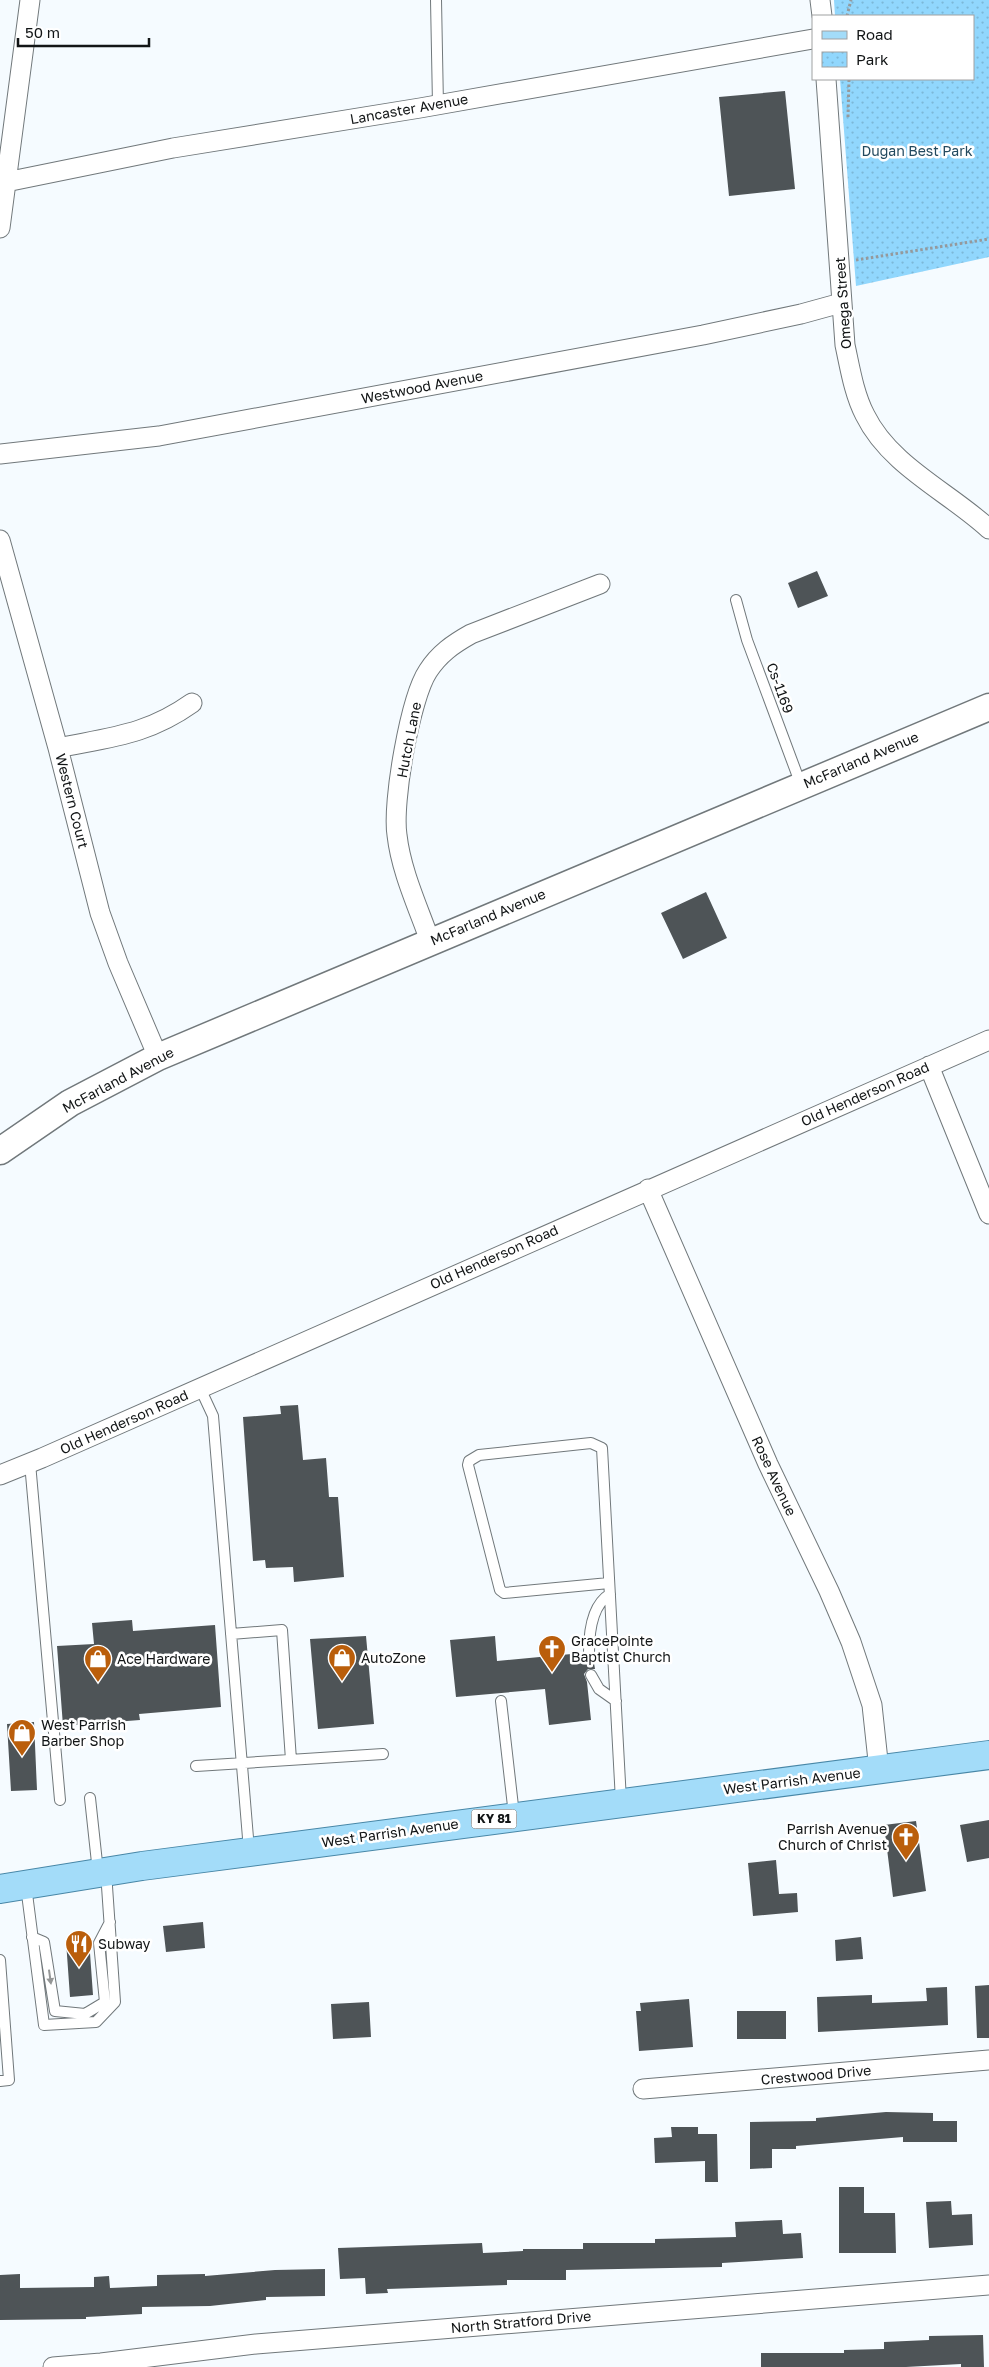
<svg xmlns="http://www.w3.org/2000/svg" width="989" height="2367" font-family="'Golos Text',sans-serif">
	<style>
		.park { fill: url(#park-dots) }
		.building { fill: #4e5457 }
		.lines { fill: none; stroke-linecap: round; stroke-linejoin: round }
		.lane-casing { stroke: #71787b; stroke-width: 12 }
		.street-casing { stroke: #71787b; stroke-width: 21 }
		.secondary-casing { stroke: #71787b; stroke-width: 29 }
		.primary-casing { stroke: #4887a7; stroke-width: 30 }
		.path { stroke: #95999c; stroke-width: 3; stroke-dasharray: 2.5 2.5; stroke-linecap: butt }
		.lane { stroke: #fff; stroke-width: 10 }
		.street { stroke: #fff; stroke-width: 19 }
		.secondary { stroke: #fff; stroke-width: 26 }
		.primary { stroke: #a3dcf9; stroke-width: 28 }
		.oneway { fill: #949696 }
		.labels { text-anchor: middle; stroke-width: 5; stroke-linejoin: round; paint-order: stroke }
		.shield { fill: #fff; stroke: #595b5c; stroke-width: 1 }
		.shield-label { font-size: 12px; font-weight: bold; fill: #121516 }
		.street-label { font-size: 14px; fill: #121516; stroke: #fff }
		.park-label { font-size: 14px; fill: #234a5f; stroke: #fff }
		.poi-label { font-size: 14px; fill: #121516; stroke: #fff; text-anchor: start }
	</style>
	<defs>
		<pattern id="park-dots" width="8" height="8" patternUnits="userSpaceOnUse" patternTransform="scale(1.25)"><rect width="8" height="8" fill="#91d7fd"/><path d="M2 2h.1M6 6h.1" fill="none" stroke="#7cb8d8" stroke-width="1.8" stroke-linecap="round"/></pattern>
	</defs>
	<rect width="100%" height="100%" fill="#f5fbff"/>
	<!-- park -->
	<path class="park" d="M 834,0 L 989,0 L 989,257 L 856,286 L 840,79 L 973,79 L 973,16 L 835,16 Z"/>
	<!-- building -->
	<path class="building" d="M 785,91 L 795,189 L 729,196 L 719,97 Z
		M 817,571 L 828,596 L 798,608 L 788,583 Z
		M 706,892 L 727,938 L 683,959 L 661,913 Z
		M 298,1405 L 303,1460 L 326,1458 L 329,1497 L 338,1497 L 344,1577 L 294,1582 L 293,1567 L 266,1568 L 265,1560 L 253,1561 L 243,1417 L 281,1414 L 280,1406 Z
		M 132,1620 L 133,1631 L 215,1625 L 221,1707 L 139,1714 L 140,1720 L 63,1726 L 57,1646 L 94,1644 L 92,1623 Z
		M 366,1636 L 374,1724 L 318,1729 L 310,1639 Z
		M 495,1636 L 497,1661 L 582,1653 L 586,1658 L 593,1657 L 595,1669 L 588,1669 L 584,1674 L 587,1682 L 591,1720 L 549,1725 L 545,1689 L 456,1697 L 450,1640 Z
		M 34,1722 L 37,1790 L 11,1791 L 7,1724 Z
		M 989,1820 L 989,1858 L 967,1862 L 960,1825 Z
		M 916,1821 L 926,1891 L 893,1897 L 884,1825 Z
		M 776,1860 L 779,1894 L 797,1893 L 798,1912 L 753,1916 L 748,1863 Z
		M 203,1922 L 205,1948 L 166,1952 L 163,1926 Z
		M 861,1937 L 863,1959 L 836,1961 L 835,1940 Z
		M 89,1939 L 93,1995 L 70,1997 L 66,1941 Z
		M 989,1985 L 989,2038 L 977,2038 L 975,1986 Z
		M 947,1987 L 948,2025 L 818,2032 L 817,1997 L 872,1995 L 872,2003 L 927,2001 L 926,1988 Z
		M 689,1999 L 693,2047 L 639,2051 L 636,2011 L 641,2011 L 640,2003 Z
		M 369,2002 L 371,2037 L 333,2039 L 331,2004 Z
		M 737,2011 L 786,2011 L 786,2039 L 737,2039 Z
		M 886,2112 L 933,2113 L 933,2121 L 957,2121 L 957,2142 L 903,2142 L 903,2137 L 796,2146 L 796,2149 L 772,2149 L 772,2168 L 750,2169 L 750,2122 L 816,2121 L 816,2118 Z
		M 671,2127 L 698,2127 L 698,2134 L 717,2134 L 718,2182 L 705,2182 L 705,2161 L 655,2163 L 654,2138 L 672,2137 Z
		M 839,2187 L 864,2187 L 864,2213 L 895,2213 L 896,2253 L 839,2253 Z
		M 951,2201 L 952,2215 L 972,2214 L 973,2245 L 929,2248 L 926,2202 Z
		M 782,2220 L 783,2234 L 801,2233 L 803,2258 L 722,2263 L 722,2267 L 566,2270 L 566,2280 L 507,2280 L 507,2285 L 387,2289 L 388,2293 L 366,2294 L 365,2278 L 340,2279 L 338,2248 L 482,2243 L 483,2253 L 523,2251 L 523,2249 L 583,2249 L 583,2243 L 655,2243 L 655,2239 L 736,2237 L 735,2222 Z
		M 325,2269 L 325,2296 L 266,2297 L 266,2300 L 210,2306 L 142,2307 L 142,2314 L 86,2317 L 86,2319 L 0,2320 L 0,2275 L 20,2274 L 20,2288 L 94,2287 L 94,2277 L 109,2276 L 110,2288 L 157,2286 L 157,2275 L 205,2274 L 205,2276 L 275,2270 Z
		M 983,2335 L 984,2367 L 961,2367 L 961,2364 L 906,2367 L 761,2367 L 761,2353 L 844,2353 L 844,2350 L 884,2349 L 884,2342 L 929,2340 L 929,2336 Z"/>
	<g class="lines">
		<defs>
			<path id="lane" d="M 436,0 L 438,105
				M 736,600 L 747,640 L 801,785
				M 200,1388 L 213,1416 L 249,1850
				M 30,1463 L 60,1800
				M 609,1583 L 504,1593 L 500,1590 L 468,1465 L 469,1461 L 479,1455 L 591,1443 L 602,1448 L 621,1801
				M 231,1634 L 282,1630 L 291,1760
				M 589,1652 C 589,1632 592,1605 610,1594
				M 591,1675 L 599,1689 L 616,1701
				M 501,1701 L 514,1815
				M 196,1766 L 383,1754
				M 90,1798 L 98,1872
				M 26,1886 L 44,2025 L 96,2022 L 115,2002 L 106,1872
				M 32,1937 L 44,1942 L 55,2011 L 85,2014 L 105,2002 L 99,1943 L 110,1922
				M 0,1960 L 9,2080 L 0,2081"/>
			<path id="street" d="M 820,0 L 822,16
				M 826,79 L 845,345 C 850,368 854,394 865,415 C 890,466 949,492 989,529
				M 6,182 L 173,148 L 420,108 L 813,39
				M 0,228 L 30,0
				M 0,454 L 159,436 L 703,335 L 801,314 L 841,303
				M 0,540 L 58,748 L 100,913 L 118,963 L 158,1057
				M 58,748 C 111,737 147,735 192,703
				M 430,941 C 418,907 401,871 397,835 C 392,803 410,698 428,671 C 439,654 453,644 471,634 L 600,584
				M 929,1066 L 989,1214
				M 648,1189 L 768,1464 L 829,1591 L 851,1642 L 872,1705 L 879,1770
				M 0,1475 L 42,1458 L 989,1040
				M 643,2089 L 989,2060
				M 53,2367 L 101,2363 L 256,2344 L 989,2285"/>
			<path id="secondary" d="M 0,1151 L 70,1103 L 158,1057 L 989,707"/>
			<path id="primary" d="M 0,1889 L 142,1866 L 989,1755"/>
		</defs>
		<!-- lane casing -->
		<use href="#lane" class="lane-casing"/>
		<!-- street casing -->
		<use href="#street" class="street-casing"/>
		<!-- secondary casing -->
		<use href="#secondary" class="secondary-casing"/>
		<!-- primary casing -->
		<use href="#primary" class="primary-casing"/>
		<!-- path -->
		<path class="path" d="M 847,16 L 851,0
			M 848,117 L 849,79
			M 856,260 L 989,239"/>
		<!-- lane -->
		<use href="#lane" class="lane"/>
		<!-- street -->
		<use href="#street" class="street"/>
		<!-- secondary -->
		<use href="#secondary" class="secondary"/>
		<!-- primary -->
		<use href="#primary" class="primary"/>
	</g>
	<!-- one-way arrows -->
	<defs><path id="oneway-solid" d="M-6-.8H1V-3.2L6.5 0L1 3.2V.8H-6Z" transform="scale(1.25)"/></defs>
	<use class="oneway" href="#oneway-solid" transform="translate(50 1977) rotate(82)"/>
	<!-- icons -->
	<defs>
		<symbol id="church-pin" viewBox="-11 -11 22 30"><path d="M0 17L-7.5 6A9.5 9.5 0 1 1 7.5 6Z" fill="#ba5e0b" stroke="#fff"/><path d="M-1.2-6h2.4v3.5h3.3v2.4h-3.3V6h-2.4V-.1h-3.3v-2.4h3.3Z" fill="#fff"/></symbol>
		<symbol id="shop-pin" viewBox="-11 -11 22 30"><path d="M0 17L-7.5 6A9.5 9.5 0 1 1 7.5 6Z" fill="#ba5e0b" stroke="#fff"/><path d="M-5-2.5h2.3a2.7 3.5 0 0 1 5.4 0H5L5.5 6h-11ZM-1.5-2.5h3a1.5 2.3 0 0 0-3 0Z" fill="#fff"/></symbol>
		<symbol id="restaurant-pin" viewBox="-11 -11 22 30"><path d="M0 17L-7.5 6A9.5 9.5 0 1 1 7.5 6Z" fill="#ba5e0b" stroke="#fff"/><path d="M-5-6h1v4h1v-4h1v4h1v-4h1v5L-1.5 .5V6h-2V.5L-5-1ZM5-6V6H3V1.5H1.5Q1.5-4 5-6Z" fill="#fff"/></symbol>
	</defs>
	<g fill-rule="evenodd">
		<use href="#church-pin" x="536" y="1633" width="32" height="43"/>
		<use href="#shop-pin" x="326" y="1642" width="32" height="43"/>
		<use href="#shop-pin" x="82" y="1643" width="32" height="43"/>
		<use href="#shop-pin" x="6" y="1717" width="32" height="43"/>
		<use href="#church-pin" x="890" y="1821" width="32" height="43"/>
		<use href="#restaurant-pin" x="63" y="1928" width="32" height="43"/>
	</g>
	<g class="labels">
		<!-- shield labels -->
		<rect class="shield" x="471.5" y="1809.5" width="45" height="19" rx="4"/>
		<g class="shield-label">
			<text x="494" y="1823">KY 81</text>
		</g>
		<!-- street labels -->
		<g class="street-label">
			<text transform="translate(409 109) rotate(-10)" y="5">Lancaster Avenue</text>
			<text transform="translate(843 303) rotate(-94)" y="5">Omega Street</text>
			<text transform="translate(422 387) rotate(-11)" y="5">Westwood Avenue</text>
			<text transform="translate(780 688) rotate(70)" y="5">Cs-1169</text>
			<text transform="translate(409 740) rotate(-79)" y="5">Hutch Lane</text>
			<text transform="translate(861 760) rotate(-23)" y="5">McFarland Avenue</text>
			<text transform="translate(72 801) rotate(76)" y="5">Western Court</text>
			<text transform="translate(488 917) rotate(-23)" y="5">McFarland Avenue</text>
			<text transform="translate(118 1080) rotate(-28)" y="5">McFarland Avenue</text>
			<text transform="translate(865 1094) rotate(-24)" y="5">Old Henderson Road</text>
			<text transform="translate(494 1257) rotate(-24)" y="5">Old Henderson Road</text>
			<text transform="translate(124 1422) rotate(-24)" y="5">Old Henderson Road</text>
			<text transform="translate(774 1476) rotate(65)" y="5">Rose Avenue</text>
			<text transform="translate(792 1781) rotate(-7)" y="5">West Parrish Avenue</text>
			<text transform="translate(390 1833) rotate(-8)" y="5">West Parrish Avenue</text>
			<text transform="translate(816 2075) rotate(-5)" y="5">Crestwood Drive</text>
			<text transform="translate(521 2322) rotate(-5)" y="5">North Stratford Drive</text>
		</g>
		<!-- park labels -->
		<g class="park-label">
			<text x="917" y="156">Dugan Best Park</text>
		</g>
		<!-- poi labels -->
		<g class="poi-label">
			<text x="571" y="1646">GracePointe<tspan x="571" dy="16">Baptist Church</tspan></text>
			<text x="361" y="1663">AutoZone</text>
			<text x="117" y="1664">Ace Hardware</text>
			<text x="41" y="1730">West Parrish<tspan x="41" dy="16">Barber Shop</tspan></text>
			<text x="887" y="1834" text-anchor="end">Parrish Avenue<tspan x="887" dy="16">Church of Christ</tspan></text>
			<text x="98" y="1949">Subway</text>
		</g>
	</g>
	<!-- legend -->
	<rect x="812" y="15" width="162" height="65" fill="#ffffff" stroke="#a0a1a2"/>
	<rect x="822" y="31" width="25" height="8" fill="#a3dcf9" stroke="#a0a1a2"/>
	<text x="856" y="40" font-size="15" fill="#121516">Road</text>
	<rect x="822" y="52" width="25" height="15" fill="url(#park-dots)" stroke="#a0a1a2"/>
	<text x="856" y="65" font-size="15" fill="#121516">Park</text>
	<!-- scale -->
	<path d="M18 38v8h131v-8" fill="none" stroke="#121516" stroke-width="2.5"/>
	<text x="25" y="38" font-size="15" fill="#121516" stroke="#ffffff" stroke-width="4" paint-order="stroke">50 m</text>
</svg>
